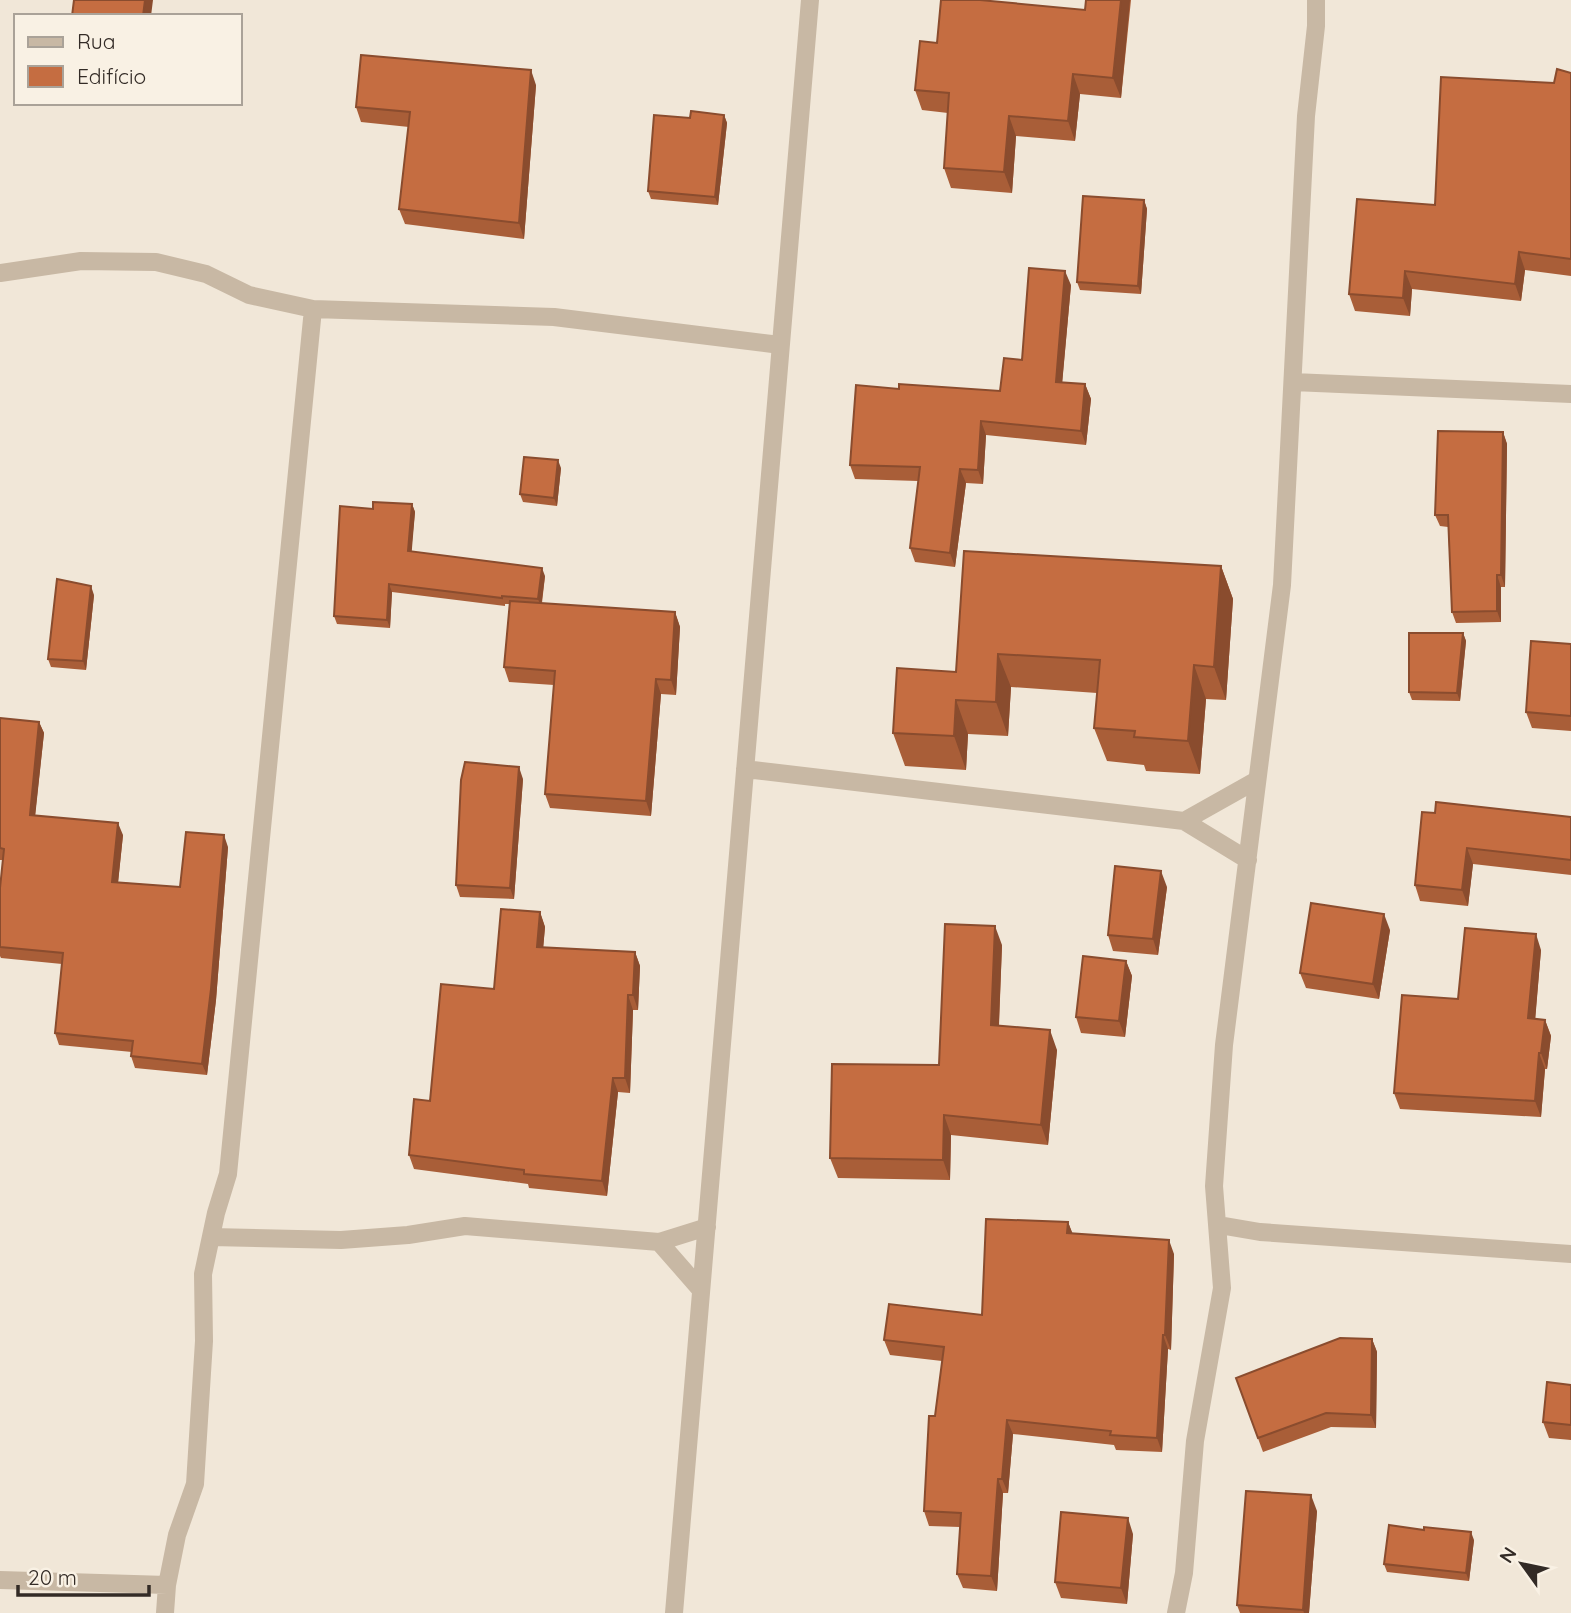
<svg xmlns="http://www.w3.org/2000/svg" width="1571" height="1613" font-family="Quicksand,sans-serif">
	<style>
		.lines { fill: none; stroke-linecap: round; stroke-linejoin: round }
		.minor { stroke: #c8b8a4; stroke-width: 18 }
		.wall { fill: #a95e38 }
		.shaded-wall { fill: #8a4c2e }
		.building { fill: #c56d41; stroke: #8a4c2e; stroke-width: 2 }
	</style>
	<rect width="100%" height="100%" fill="#f1e7d8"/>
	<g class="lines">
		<!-- minor -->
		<path class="minor" d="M 0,273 L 81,261 L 156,262 L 206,274 L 249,295 L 313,309 L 554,317 L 780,345
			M 1293,382 L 1571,394
			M 745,769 L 1184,821 L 1248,860
			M 1184,821 L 1257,780
			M 1219,1225 L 1260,1232 L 1571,1254
			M 211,1237 L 341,1240 L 408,1235 L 465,1226 L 659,1242 L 707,1227
			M 659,1242 L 701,1290
			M 0,1580 L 167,1585
			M 165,1613 L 167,1585 L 177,1535 L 195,1484 L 204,1341 L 203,1274 L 216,1213 L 228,1174 L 313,309
			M 674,1613 L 810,0
			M 1176,1613 L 1184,1573 L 1195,1441 L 1222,1288 L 1214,1186 L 1224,1045 L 1282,585 L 1306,116 L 1316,26 L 1316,0"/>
	</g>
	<!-- wall -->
	<path class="wall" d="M 1086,0 L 1131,0 L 1121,98 L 1080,94 L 1075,141 L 1016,136 L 1012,193 L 951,188 L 944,168 L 948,113 L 922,110 L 915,90 L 937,43 L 1085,10 Z
		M 1571,73 L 1571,276 L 1525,270 L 1521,301 L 1412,289 L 1410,316 L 1355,311 L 1349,294 L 1554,83 Z
		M 536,85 L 524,239 L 405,224 L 399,209 L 409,127 L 361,122 L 356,107 Z
		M 724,115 L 727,123 L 718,205 L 651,199 L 648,191 L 690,118 Z
		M 1144,200 L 1147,209 L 1141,294 L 1080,290 L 1077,282 Z
		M 1071,285 L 1062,383 L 1085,384 L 1091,399 L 1086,445 L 986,435 L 983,484 L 966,483 L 955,567 L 915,562 L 910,548 L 918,481 L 855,479 L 850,465 L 899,389 L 1000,391 Z
		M 1503,432 L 1507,444 L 1505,587 L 1501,587 L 1501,622 L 1456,623 L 1452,612 L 1448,527 L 1440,526 L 1435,515 Z
		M 561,468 L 557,506 L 523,502 L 520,494 Z
		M 412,504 L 415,512 L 411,552 L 545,576 L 542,603 L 675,612 L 680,627 L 676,695 L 661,694 L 651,816 L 550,808 L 545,794 L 554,685 L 509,682 L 504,667 L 510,604 L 505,604 L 505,606 L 392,592 L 390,628 L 337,624 L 334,616 L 373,509 Z
		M 964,551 L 1221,566 L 1233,599 L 1226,700 L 1206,699 L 1200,774 L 1146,771 L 1144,765 L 1107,761 L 1094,728 L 1097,693 L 1011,687 L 1008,736 L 968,734 L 966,770 L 905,766 L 893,733 L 956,672 Z
		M 94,595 L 86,670 L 51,667 L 48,659 Z
		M 1463,633 L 1466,641 L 1460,701 L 1412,700 L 1409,692 Z
		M 1571,644 L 1571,731 L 1532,728 L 1526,712 Z
		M 0,718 L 39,722 L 44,733 L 35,815 L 123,835 L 118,882 L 180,887 L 228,847 L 216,1000 L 207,1075 L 135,1068 L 131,1056 L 132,1052 L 59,1045 L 55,1033 L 62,964 L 1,958 L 0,956 L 0,888 L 3,860 L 0,860 Z
		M 523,779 L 514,899 L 460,897 L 456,885 Z
		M 1435,813 L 1571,817 L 1571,875 L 1473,864 L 1468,906 L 1420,901 L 1415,885 Z
		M 1167,887 L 1158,955 L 1113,951 L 1108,935 Z
		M 540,912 L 545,927 L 543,948 L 635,952 L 640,966 L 638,1010 L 633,1010 L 630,1093 L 618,1092 L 607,1196 L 529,1188 L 528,1184 L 414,1169 L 409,1155 L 494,989 Z
		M 1390,930 L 1379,999 L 1306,988 L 1300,973 Z
		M 1002,945 L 999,1026 L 1057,1050 L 1048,1145 L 951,1135 L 950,1180 L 838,1178 L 830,1158 L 939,1065 Z
		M 1541,950 L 1535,1019 L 1545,1020 L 1551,1036 L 1547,1069 L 1545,1069 L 1541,1117 L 1400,1109 L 1394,1093 L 1458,999 Z
		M 1126,961 L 1132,976 L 1125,1037 L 1081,1033 L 1076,1017 Z
		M 1068,1222 L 1072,1233 L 1174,1254 L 1171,1350 L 1168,1349 L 1162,1452 L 1116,1450 L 1114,1445 L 1013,1434 L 1008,1493 L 1003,1493 L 997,1591 L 963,1588 L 957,1574 L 960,1527 L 929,1526 L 924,1511 L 942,1361 L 890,1355 L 884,1340 L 982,1315 Z
		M 1372,1339 L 1377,1352 L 1376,1428 L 1331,1427 L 1263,1452 L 1236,1378 Z
		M 1571,1385 L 1571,1440 L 1549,1438 L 1543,1422 Z
		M 1317,1511 L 1309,1613 L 1240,1613 L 1237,1605 Z
		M 1133,1534 L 1127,1604 L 1061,1598 L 1055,1582 Z
		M 1474,1540 L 1469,1581 L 1387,1572 L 1384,1564 Z"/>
	<!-- shaded-wall -->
	<path class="shaded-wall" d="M 145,0 L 153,0 L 151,16 L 143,16 Z
		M 1121,0 L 1130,0 L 1121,98 L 1113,78 Z
		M 531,70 L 536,85 L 524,239 L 519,223 Z
		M 1073,74 L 1080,94 L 1075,141 L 1068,121 Z
		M 724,115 L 727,123 L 718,205 L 715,197 Z
		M 1009,116 L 1016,136 L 1012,193 L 1004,172 Z
		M 1144,200 L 1147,209 L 1141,294 L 1138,286 Z
		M 1519,252 L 1525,270 L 1521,301 L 1515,284 Z
		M 1065,271 L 1071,285 L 1061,396 L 1056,382 Z
		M 1405,271 L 1412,289 L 1410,316 L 1403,298 Z
		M 1085,384 L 1091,399 L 1086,445 L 1081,431 Z
		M 981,421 L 986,435 L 983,484 L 978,470 Z
		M 1503,432 L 1507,444 L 1505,587 L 1501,575 Z
		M 558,460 L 561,468 L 557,506 L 554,498 Z
		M 960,469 L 966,483 L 955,567 L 950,553 Z
		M 412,504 L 415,512 L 411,560 L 408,551 Z
		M 1221,566 L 1233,599 L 1226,700 L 1214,667 Z
		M 542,568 L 545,576 L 541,607 L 538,599 Z
		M 1497,575 L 1501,587 L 1501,622 L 1497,611 Z
		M 389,584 L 392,592 L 390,628 L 387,620 Z
		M 91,586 L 94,595 L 86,670 L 83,661 Z
		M 675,612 L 680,627 L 676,695 L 671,680 Z
		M 1463,633 L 1466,641 L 1460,701 L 1457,693 Z
		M 998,654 L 1011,687 L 1008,736 L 996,702 Z
		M 1194,665 L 1206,699 L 1200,774 L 1188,741 Z
		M 656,679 L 661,694 L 651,816 L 646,801 Z
		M 956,700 L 968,734 L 966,770 L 954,736 Z
		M 39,722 L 44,733 L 34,827 L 30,815 Z
		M 519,767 L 523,779 L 514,899 L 510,888 Z
		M 118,823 L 123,835 L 117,893 L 112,882 Z
		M 224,835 L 228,847 L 216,1000 L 207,1075 L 202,1064 Z
		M 1467,848 L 1473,864 L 1468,906 L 1462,890 Z
		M 1161,871 L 1167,887 L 1158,955 L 1153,939 Z
		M 540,912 L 545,927 L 542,962 L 537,947 Z
		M 1384,914 L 1390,930 L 1379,999 L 1373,984 Z
		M 995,926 L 1002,945 L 998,1045 L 991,1025 Z
		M 1536,934 L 1541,950 L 1534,1034 L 1528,1018 Z
		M 635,952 L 640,966 L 638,1010 L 633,995 Z
		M 1126,961 L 1132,976 L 1125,1037 L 1119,1021 Z
		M 628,995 L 633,1010 L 630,1093 L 625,1078 Z
		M 1545,1020 L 1551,1036 L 1547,1069 L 1541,1053 Z
		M 1050,1030 L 1057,1050 L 1048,1145 L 1041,1125 Z
		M 1539,1053 L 1545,1069 L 1541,1117 L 1535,1101 Z
		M 613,1078 L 618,1092 L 607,1196 L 602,1181 Z
		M 944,1115 L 951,1135 L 950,1180 L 943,1160 Z
		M 1068,1222 L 1074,1237 L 1067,1233 Z
		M 1169,1240 L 1174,1254 L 1171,1350 L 1165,1335 Z
		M 1163,1335 L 1168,1349 L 1162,1452 L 1157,1438 Z
		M 1372,1339 L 1377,1352 L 1376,1428 L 1371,1415 Z
		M 1007,1420 L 1013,1434 L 1008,1493 L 1002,1479 Z
		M 998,1479 L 1003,1493 L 997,1591 L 991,1576 Z
		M 1311,1495 L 1317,1511 L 1309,1613 L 1304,1613 L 1303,1610 Z
		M 1128,1518 L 1133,1534 L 1127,1604 L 1121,1588 Z
		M 1471,1532 L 1474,1540 L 1469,1581 L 1466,1573 Z"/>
	<!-- building -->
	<path class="building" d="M 74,0 L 145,0 L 143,16 L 72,16 Z
		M 941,0 L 980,0 L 1085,10 L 1086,0 L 1121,0 L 1113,78 L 1073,74 L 1068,121 L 1009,116 L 1004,172 L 944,168 L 949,93 L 915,90 L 920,41 L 937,43 Z
		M 361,55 L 531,70 L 519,223 L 399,209 L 410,112 L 356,107 Z
		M 1557,69 L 1571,73 L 1571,259 L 1519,252 L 1515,284 L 1405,271 L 1403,298 L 1349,294 L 1357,199 L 1435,205 L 1441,77 L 1554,83 Z
		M 691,111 L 724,115 L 715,197 L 648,191 L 654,115 L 690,118 Z
		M 1083,196 L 1144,200 L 1138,286 L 1077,282 Z
		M 1029,268 L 1065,271 L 1056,382 L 1085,384 L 1081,431 L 981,421 L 978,470 L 960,469 L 950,553 L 910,548 L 920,467 L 850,465 L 856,385 L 899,389 L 899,384 L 1000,391 L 1004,358 L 1022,360 Z
		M 1438,431 L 1503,432 L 1501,575 L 1497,575 L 1497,611 L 1452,612 L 1448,515 L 1435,515 Z
		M 524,457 L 558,460 L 554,498 L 520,494 Z
		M 373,502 L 412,504 L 408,551 L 542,568 L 538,599 L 502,596 L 502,598 L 389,584 L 387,620 L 334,616 L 340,506 L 373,509 Z
		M 964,551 L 1221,566 L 1214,667 L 1194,665 L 1188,741 L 1134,737 L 1135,731 L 1094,728 L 1100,660 L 998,654 L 996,702 L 956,700 L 954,736 L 893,733 L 897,668 L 956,672 Z
		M 57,579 L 91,586 L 83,661 L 48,659 Z
		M 510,601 L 675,612 L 671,680 L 656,679 L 646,801 L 545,794 L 555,671 L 504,667 Z
		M 1409,633 L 1463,633 L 1457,693 L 1409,692 Z
		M 1531,641 L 1571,644 L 1571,716 L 1526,712 Z
		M 0,718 L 39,722 L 30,815 L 118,823 L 112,882 L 180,887 L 186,832 L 224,835 L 211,989 L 202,1064 L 131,1056 L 133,1041 L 55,1033 L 63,953 L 0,947 L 0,888 L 4,849 L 0,848 Z
		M 465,762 L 519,767 L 510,888 L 456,885 L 461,780 Z
		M 1436,802 L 1571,817 L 1571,860 L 1467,848 L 1462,890 L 1415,885 L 1422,812 L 1435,813 Z
		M 1115,866 L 1161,871 L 1153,939 L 1108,935 Z
		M 1311,903 L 1384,914 L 1373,984 L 1300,973 Z
		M 501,909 L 540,912 L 537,947 L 635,952 L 633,995 L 628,995 L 625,1078 L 613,1078 L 602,1181 L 524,1174 L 524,1170 L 409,1155 L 414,1099 L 430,1101 L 441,984 L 494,989 Z
		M 945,924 L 995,926 L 991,1025 L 1050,1030 L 1041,1125 L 944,1115 L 943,1160 L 830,1158 L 832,1064 L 939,1065 Z
		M 1465,928 L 1536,934 L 1528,1018 L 1545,1020 L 1541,1053 L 1539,1053 L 1535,1101 L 1394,1093 L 1402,995 L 1458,999 Z
		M 1083,956 L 1126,961 L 1119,1021 L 1076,1017 Z
		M 986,1219 L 1068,1222 L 1067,1233 L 1169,1240 L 1165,1335 L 1163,1335 L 1157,1438 L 1110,1435 L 1111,1431 L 1007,1420 L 1002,1479 L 998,1479 L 991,1576 L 957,1574 L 961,1513 L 924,1511 L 929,1416 L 935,1416 L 944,1347 L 884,1340 L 889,1304 L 982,1315 Z
		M 1340,1338 L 1372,1339 L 1371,1415 L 1326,1413 L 1258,1438 L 1236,1378 Z
		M 1547,1382 L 1571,1385 L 1571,1425 L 1543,1422 Z
		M 1246,1491 L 1311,1495 L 1303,1610 L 1237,1605 Z
		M 1061,1512 L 1128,1518 L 1121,1588 L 1055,1582 Z
		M 1389,1525 L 1424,1530 L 1424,1527 L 1471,1532 L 1466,1573 L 1384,1564 Z"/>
	<!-- legend -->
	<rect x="14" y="14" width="228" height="91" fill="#f9f1e4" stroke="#aaa298" stroke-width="2"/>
	<rect x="28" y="37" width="35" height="10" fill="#c8b8a4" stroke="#aaa298" stroke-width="2"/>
	<text x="77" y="49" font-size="21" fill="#332b26">Rua</text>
	<rect x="28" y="66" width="35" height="21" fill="#c56d41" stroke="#aaa298" stroke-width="2"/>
	<text x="77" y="84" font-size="21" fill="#332b26">Edifício</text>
	<!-- north arrow -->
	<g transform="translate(1522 1564) rotate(303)" stroke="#f9f1e4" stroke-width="5" paint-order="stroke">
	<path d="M0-5L12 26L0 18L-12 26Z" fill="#332b26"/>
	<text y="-10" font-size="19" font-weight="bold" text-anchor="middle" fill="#332b26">N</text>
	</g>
	<!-- scale -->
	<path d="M18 1585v10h131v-10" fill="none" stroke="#332b26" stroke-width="3.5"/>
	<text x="28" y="1585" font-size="21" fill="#332b26" stroke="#f9f1e4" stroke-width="5" paint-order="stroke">20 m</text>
</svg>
